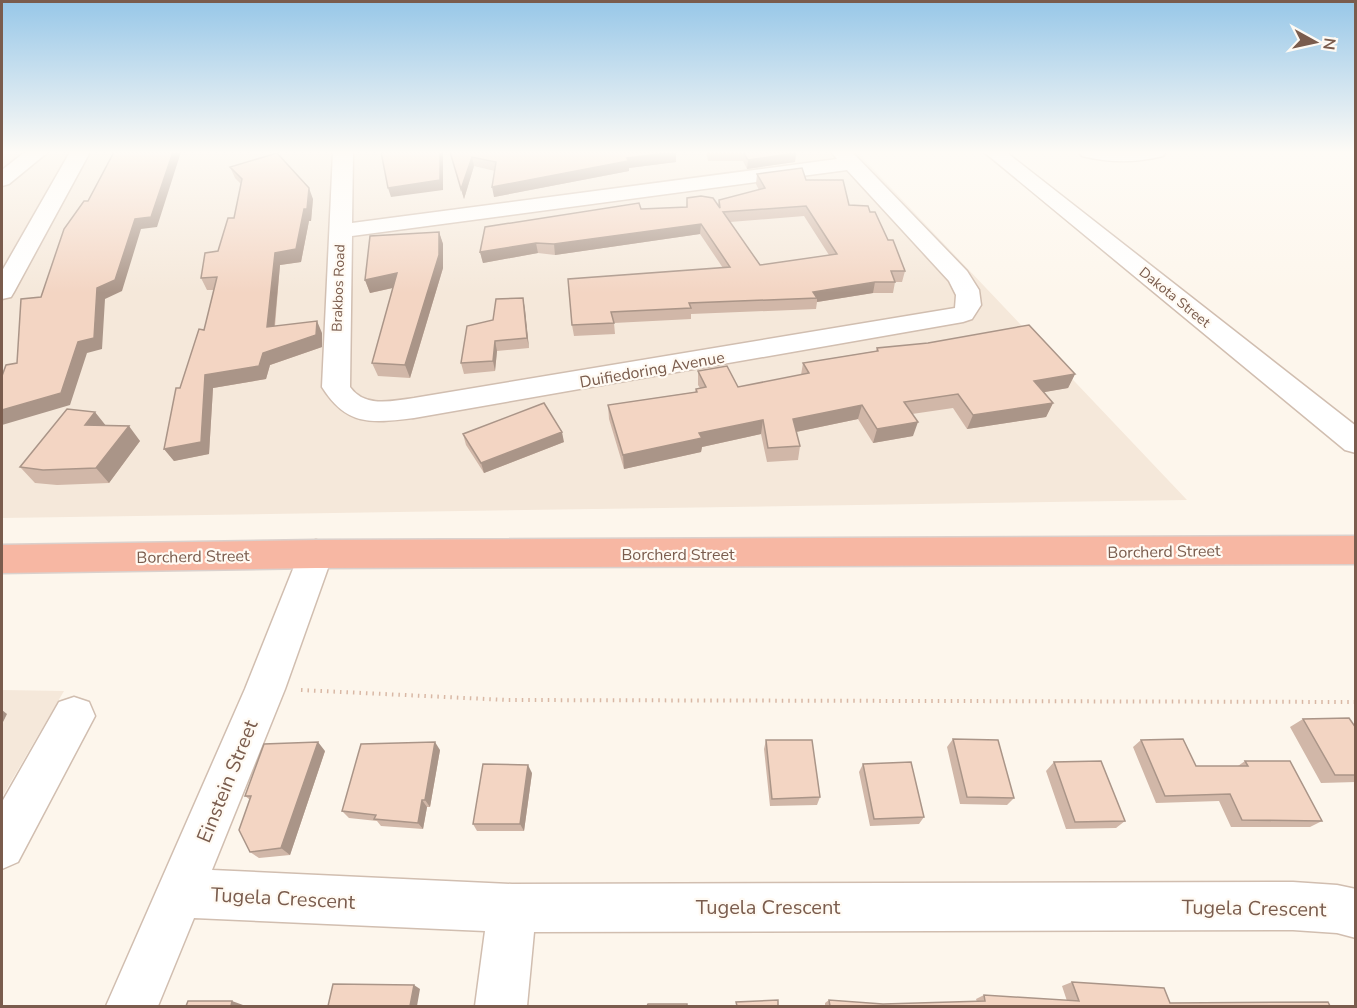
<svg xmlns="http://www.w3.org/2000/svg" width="1357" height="1008" font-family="'Nunito Sans',sans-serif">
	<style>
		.residential { fill: #f5e8da }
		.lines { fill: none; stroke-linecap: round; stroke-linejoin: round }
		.minor-casing { stroke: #d1beb0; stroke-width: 3 }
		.highway-casing { stroke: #dad1cd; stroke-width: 3 }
		.path { stroke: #d9b8a5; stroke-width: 4; stroke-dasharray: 1.5 5; stroke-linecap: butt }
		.minor { fill: #fff; fill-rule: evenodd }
		.highway { fill: #f7b7a3; fill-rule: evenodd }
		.wall { fill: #d1b7a8; fill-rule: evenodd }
		.shaded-wall { fill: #aa9588 }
		.building { fill: #f3d5c3; stroke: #aa9588; stroke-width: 1.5; fill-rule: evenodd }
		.labels { text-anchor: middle; stroke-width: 4.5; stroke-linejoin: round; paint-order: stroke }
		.far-street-label { font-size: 14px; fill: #7a5c4d; stroke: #fffaf3 }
		.street-label { font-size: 16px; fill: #7a5c4d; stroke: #fffaf3 }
		.near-street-label { font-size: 20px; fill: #7a5c4d; stroke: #fffaf3 }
	</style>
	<rect width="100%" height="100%" fill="#fdf6ec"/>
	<!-- residential -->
	<path class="residential" d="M 2,152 L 857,152 L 1187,500 L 2,518 Z
		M 2,690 L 64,691 L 2,797 Z"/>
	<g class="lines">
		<defs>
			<path id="minor" d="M 25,152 L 48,152 L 9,184 L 2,186 L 2,170 Z
				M 70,152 L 90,152 L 14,292 L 11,297 L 2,299 L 2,271 Z
				M 333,152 L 353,152 L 352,223 L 837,159 L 831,152 L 852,152 L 967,271 L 979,290 L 981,305 L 972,319 L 963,322 L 414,418 C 372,423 347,427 322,387 ZM 847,170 L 949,281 L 956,295 L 955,308 L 414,398 C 392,401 365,408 350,387 L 352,236 Z
				M 984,152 L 1006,152 L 1356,426 L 1356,453 L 1345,450 Z
				M 1079,152 L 1166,152 L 1163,156 C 1135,163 1110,163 1082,156 Z
				M 316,540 L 328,544 L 333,554 L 285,689 L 212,870 L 512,884 L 1293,882 L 1337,885 L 1356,889 L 1356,938 L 1337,933 L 1293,930 L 534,932 L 527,1006 L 475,1006 L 485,931 L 194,918 L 158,1006 L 106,1006 L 245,689 L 299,554 L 304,544 Z
				M 74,697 L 89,702 L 95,716 L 18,862 L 2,869 L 2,802 L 59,702 Z"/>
			<path id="highway" d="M 1356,536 L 1356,564 L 316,568 L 2,573 L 2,545 L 316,540 Z"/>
		</defs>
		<!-- minor casing -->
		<use href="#minor" class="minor-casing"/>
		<!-- highway casing -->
		<use href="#highway" class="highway-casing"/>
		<!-- path -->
		<path class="path" d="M 301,690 L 507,700 L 1356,702"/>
		<!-- minor -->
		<use href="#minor" class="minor"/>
		<!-- highway -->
		<use href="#highway" class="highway"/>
	</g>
	<!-- wall -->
	<path class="wall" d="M 450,152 L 676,152 L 676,162 L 629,168 L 629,171 L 494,197 L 495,171 L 474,166 L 464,199 Z
		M 706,152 L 796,152 L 795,162 L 747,169 L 743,161 L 708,161 Z
		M 230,167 L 313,199 L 311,221 L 309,221 L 301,262 L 280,265 L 275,326 L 322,333 L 322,347 L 270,365 L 266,379 L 213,388 L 209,454 L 174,461 L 164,449 L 180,388 L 204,330 L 214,290 L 207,290 L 201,278 L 218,251 L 234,218 L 241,184 L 235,178 Z
		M 757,174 L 806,180 L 849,205 L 870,212 L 888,240 L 905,271 L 902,282 L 895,282 L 893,293 L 873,293 L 817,302 L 816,309 L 691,314 L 691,319 L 614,323 L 615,334 L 574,336 L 572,325 L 723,268 L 700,234 L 555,255 L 538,253 L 483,263 L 480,252 L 718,205 L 719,200 L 759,190 L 756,184 ZM 804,216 L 829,255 L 760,265 L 730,222 Z
		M 439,232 L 443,244 L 443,268 L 410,378 L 378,376 L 372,363 L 393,288 L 370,293 L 365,280 Z
		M 523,298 L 529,348 L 497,351 L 495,371 L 464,374 L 461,363 L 493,320 Z
		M 877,348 L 1075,374 L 1068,388 L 1044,392 L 1053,403 L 1046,417 L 967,429 L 953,408 L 912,414 L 913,436 L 873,443 L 858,419 L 796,432 L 800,446 L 798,460 L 767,462 L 761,434 L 702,447 L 701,452 L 624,469 L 609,419 L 608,405 L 695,392 L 696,389 L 700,388 L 698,385 L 698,371 L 738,387 L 801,375 L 803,363 L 876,351 Z
		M 106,425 L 140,441 L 109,483 L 57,485 L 35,483 L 20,467 Z
		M 463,434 L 564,442 L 484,473 L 466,445 Z
		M 1303,719 L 1356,728 L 1356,782 L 1321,783 L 1290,727 Z
		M 953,739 L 1014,798 L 1007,805 L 960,804 L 947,747 Z
		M 766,740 L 820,797 L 817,805 L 770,806 L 764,749 Z
		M 1141,740 L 1196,766 L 1238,766 L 1245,761 L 1322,821 L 1310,827 L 1231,827 L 1219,801 L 1156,803 L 1133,747 Z
		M 440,750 L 430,807 L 427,807 L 423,829 L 381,826 L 377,821 L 349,818 L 342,811 Z
		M 325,751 L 290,855 L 259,858 L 250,852 L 249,799 L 245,796 Z
		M 1054,762 L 1125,821 L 1116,828 L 1066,829 L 1046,771 Z
		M 863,764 L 924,817 L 919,824 L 870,826 L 859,772 Z
		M 532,773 L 524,831 L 477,831 L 473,824 Z
		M 1072,982 L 1170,1003 L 1330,1006 L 825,1006 L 825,1003 L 829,1000 L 883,1004 L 977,1002 L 976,999 L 984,995 L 1067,1001 L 1062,986 Z"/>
	<!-- shaded-wall -->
	<path class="shaded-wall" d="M 173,152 L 181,152 L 157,227 L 141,229 L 122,291 L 105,299 L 102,349 L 87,353 L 70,405 L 2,425 L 2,410 L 97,288 L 135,219 Z
		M 440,152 L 443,152 L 443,190 L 391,197 L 388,188 Z
		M 676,152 L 676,162 L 629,168 L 629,171 L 494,197 L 492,187 L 627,158 Z
		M 796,153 L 795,162 L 747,169 L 748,160 Z
		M 472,157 L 474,166 L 464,199 L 461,189 Z
		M 309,188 L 313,199 L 311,221 L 309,221 L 301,262 L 280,265 L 273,340 L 267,327 L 275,253 L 304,209 Z
		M 701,224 L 700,234 L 555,255 L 554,244 Z
		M 439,232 L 443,244 L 443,268 L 410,378 L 405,365 Z
		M 536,243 L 538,253 L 483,263 L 480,252 Z
		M 397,273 L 401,286 L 370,293 L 365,280 Z
		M 875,282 L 873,293 L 817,302 L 817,298 L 813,292 Z
		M 523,298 L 525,309 L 529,348 L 527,338 Z
		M 317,321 L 322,333 L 322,347 L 270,365 L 266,379 L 213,388 L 209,454 L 174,461 L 164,449 L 205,375 L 263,353 Z
		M 495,341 L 497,351 L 495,371 L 493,361 Z
		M 1075,374 L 1068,388 L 1028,395 L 1034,381 Z
		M 1053,403 L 1046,417 L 967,429 L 973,415 Z
		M 862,405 L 858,419 L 791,433 L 793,419 Z
		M 95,412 L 107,427 L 85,425 Z
		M 763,420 L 761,434 L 702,447 L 701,452 L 624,469 L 623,455 L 699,433 Z
		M 918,422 L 913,436 L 873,443 L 877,429 Z
		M 129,426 L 140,441 L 109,483 L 96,468 Z
		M 562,432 L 564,442 L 484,473 L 481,463 Z
		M 2,710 L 7,714 L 2,724 Z
		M 318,742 L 325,751 L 290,855 L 281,848 Z
		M 435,742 L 440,750 L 430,807 L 425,800 Z
		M 528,765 L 532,773 L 524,831 L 520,824 Z
		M 422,800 L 427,807 L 423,829 L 418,823 Z
		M 414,985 L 420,989 L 417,1006 L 410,1006 Z
		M 232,1001 L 243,1005 L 242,1006 L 231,1006 Z"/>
	<!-- building -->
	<path class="building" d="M 114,152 L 173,152 L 151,217 L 135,219 L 115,280 L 97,288 L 94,338 L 78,342 L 61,393 L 2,410 L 2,376 L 6,365 L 17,363 L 21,299 L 41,297 L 64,229 L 84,201 L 88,201 Z
		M 381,152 L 440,152 L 440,180 L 388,188 Z
		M 450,152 L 676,152 L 627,158 L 628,161 L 492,187 L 496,162 L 472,157 L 461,189 Z
		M 708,152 L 796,152 L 796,153 L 748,160 L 743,152 Z
		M 277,153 L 309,188 L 307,209 L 304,209 L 296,249 L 275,253 L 267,327 L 317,321 L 316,335 L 263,353 L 259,366 L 205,375 L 201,442 L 164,449 L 176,388 L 180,388 L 199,329 L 204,330 L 217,277 L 201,278 L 205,253 L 218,251 L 228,218 L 234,218 L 242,179 L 230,167 Z
		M 802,168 L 806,180 L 843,180 L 849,205 L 868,206 L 870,212 L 875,212 L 888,240 L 893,240 L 905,271 L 891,271 L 895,282 L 875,282 L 813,292 L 817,298 L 689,303 L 691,308 L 611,312 L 614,323 L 572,325 L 568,279 L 730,267 L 701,224 L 554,244 L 536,243 L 480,252 L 485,227 L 639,203 L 641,209 L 687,207 L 687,198 L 701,196 L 713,198 L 720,208 L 719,200 L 765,188 L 757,174 ZM 806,206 L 837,254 L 760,265 L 723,212 Z
		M 439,232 L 439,255 L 405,365 L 372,363 L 397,273 L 365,280 L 370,236 Z
		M 523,298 L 527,338 L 495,341 L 493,361 L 461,363 L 467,326 L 493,320 L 496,299 Z
		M 1029,325 L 1075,374 L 1034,381 L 1053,403 L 973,415 L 958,394 L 904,402 L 918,422 L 877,429 L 862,405 L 793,419 L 800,446 L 768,448 L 763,420 L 699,433 L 702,438 L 623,455 L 608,405 L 697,392 L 696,389 L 706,387 L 698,371 L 727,366 L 738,387 L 809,373 L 803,363 L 878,351 L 877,348 L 928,343 Z
		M 544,403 L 562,432 L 481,463 L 463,434 Z
		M 67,409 L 95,412 L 85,425 L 129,426 L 96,468 L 43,470 L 20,467 Z
		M 1349,718 L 1356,728 L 1356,775 L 1335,775 L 1303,719 Z
		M 953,739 L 998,740 L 1014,798 L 967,797 Z
		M 1183,739 L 1196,766 L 1248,766 L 1245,761 L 1290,761 L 1322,821 L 1242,820 L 1230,794 L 1165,796 L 1141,740 Z
		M 766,740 L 812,740 L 820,797 L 772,799 Z
		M 318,742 L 281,848 L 250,852 L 239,830 L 251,796 L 245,796 L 264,744 Z
		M 435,742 L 425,800 L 422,800 L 418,823 L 374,819 L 376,815 L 342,811 L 361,744 Z
		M 1101,761 L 1125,821 L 1075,822 L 1054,762 Z
		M 911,762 L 924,817 L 874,819 L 863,764 Z
		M 483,764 L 528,765 L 520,824 L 473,824 Z
		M 1072,982 L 1164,988 L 1170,1003 L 1328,1002 L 1330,1006 L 830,1006 L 829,1000 L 883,1004 L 985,1001 L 984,995 L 1079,1001 Z
		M 333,984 L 414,985 L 410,1006 L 328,1006 Z
		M 778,1000 L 778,1006 L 737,1006 L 736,1002 Z
		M 188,1001 L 232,1001 L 231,1006 L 186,1006 Z
		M 648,1004 L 687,1004 L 687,1006 L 647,1006 Z"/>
	<!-- sky -->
	<linearGradient id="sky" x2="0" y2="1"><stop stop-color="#97c7e8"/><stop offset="0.52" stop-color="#fefbf6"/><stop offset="1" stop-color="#fefbf6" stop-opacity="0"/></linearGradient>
	<rect width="1357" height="293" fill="url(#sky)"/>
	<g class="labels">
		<!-- far-street labels -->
		<g class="far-street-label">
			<text transform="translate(338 288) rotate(-88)" y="5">Brakbos Road</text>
			<text transform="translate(1175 297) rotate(39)" y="5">Dakota Street</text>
		</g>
		<!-- street labels -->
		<g class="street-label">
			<text transform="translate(652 369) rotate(-10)" y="6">Duifiedoring Avenue</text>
			<text transform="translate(1164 551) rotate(-1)" y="6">Borcherd Street</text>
			<text x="678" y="560">Borcherd Street</text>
			<text transform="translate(193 556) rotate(-1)" y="6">Borcherd Street</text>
		</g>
		<!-- near-street labels -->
		<g class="near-street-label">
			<text transform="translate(227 781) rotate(-68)" y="7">Einstein Street</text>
			<text transform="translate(283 898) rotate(3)" y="7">Tugela Crescent</text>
			<text x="768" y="914">Tugela Crescent</text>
			<text transform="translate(1254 908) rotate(1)" y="7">Tugela Crescent</text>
		</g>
	</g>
	<!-- border -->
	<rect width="1357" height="1008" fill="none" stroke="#7a5c4d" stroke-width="6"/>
	<!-- north arrow -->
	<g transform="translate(1315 42) rotate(98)" stroke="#fffaf3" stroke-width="4.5" paint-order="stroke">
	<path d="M0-4.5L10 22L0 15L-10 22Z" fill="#7a5c4d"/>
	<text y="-9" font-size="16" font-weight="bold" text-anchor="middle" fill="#7a5c4d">N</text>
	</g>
</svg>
